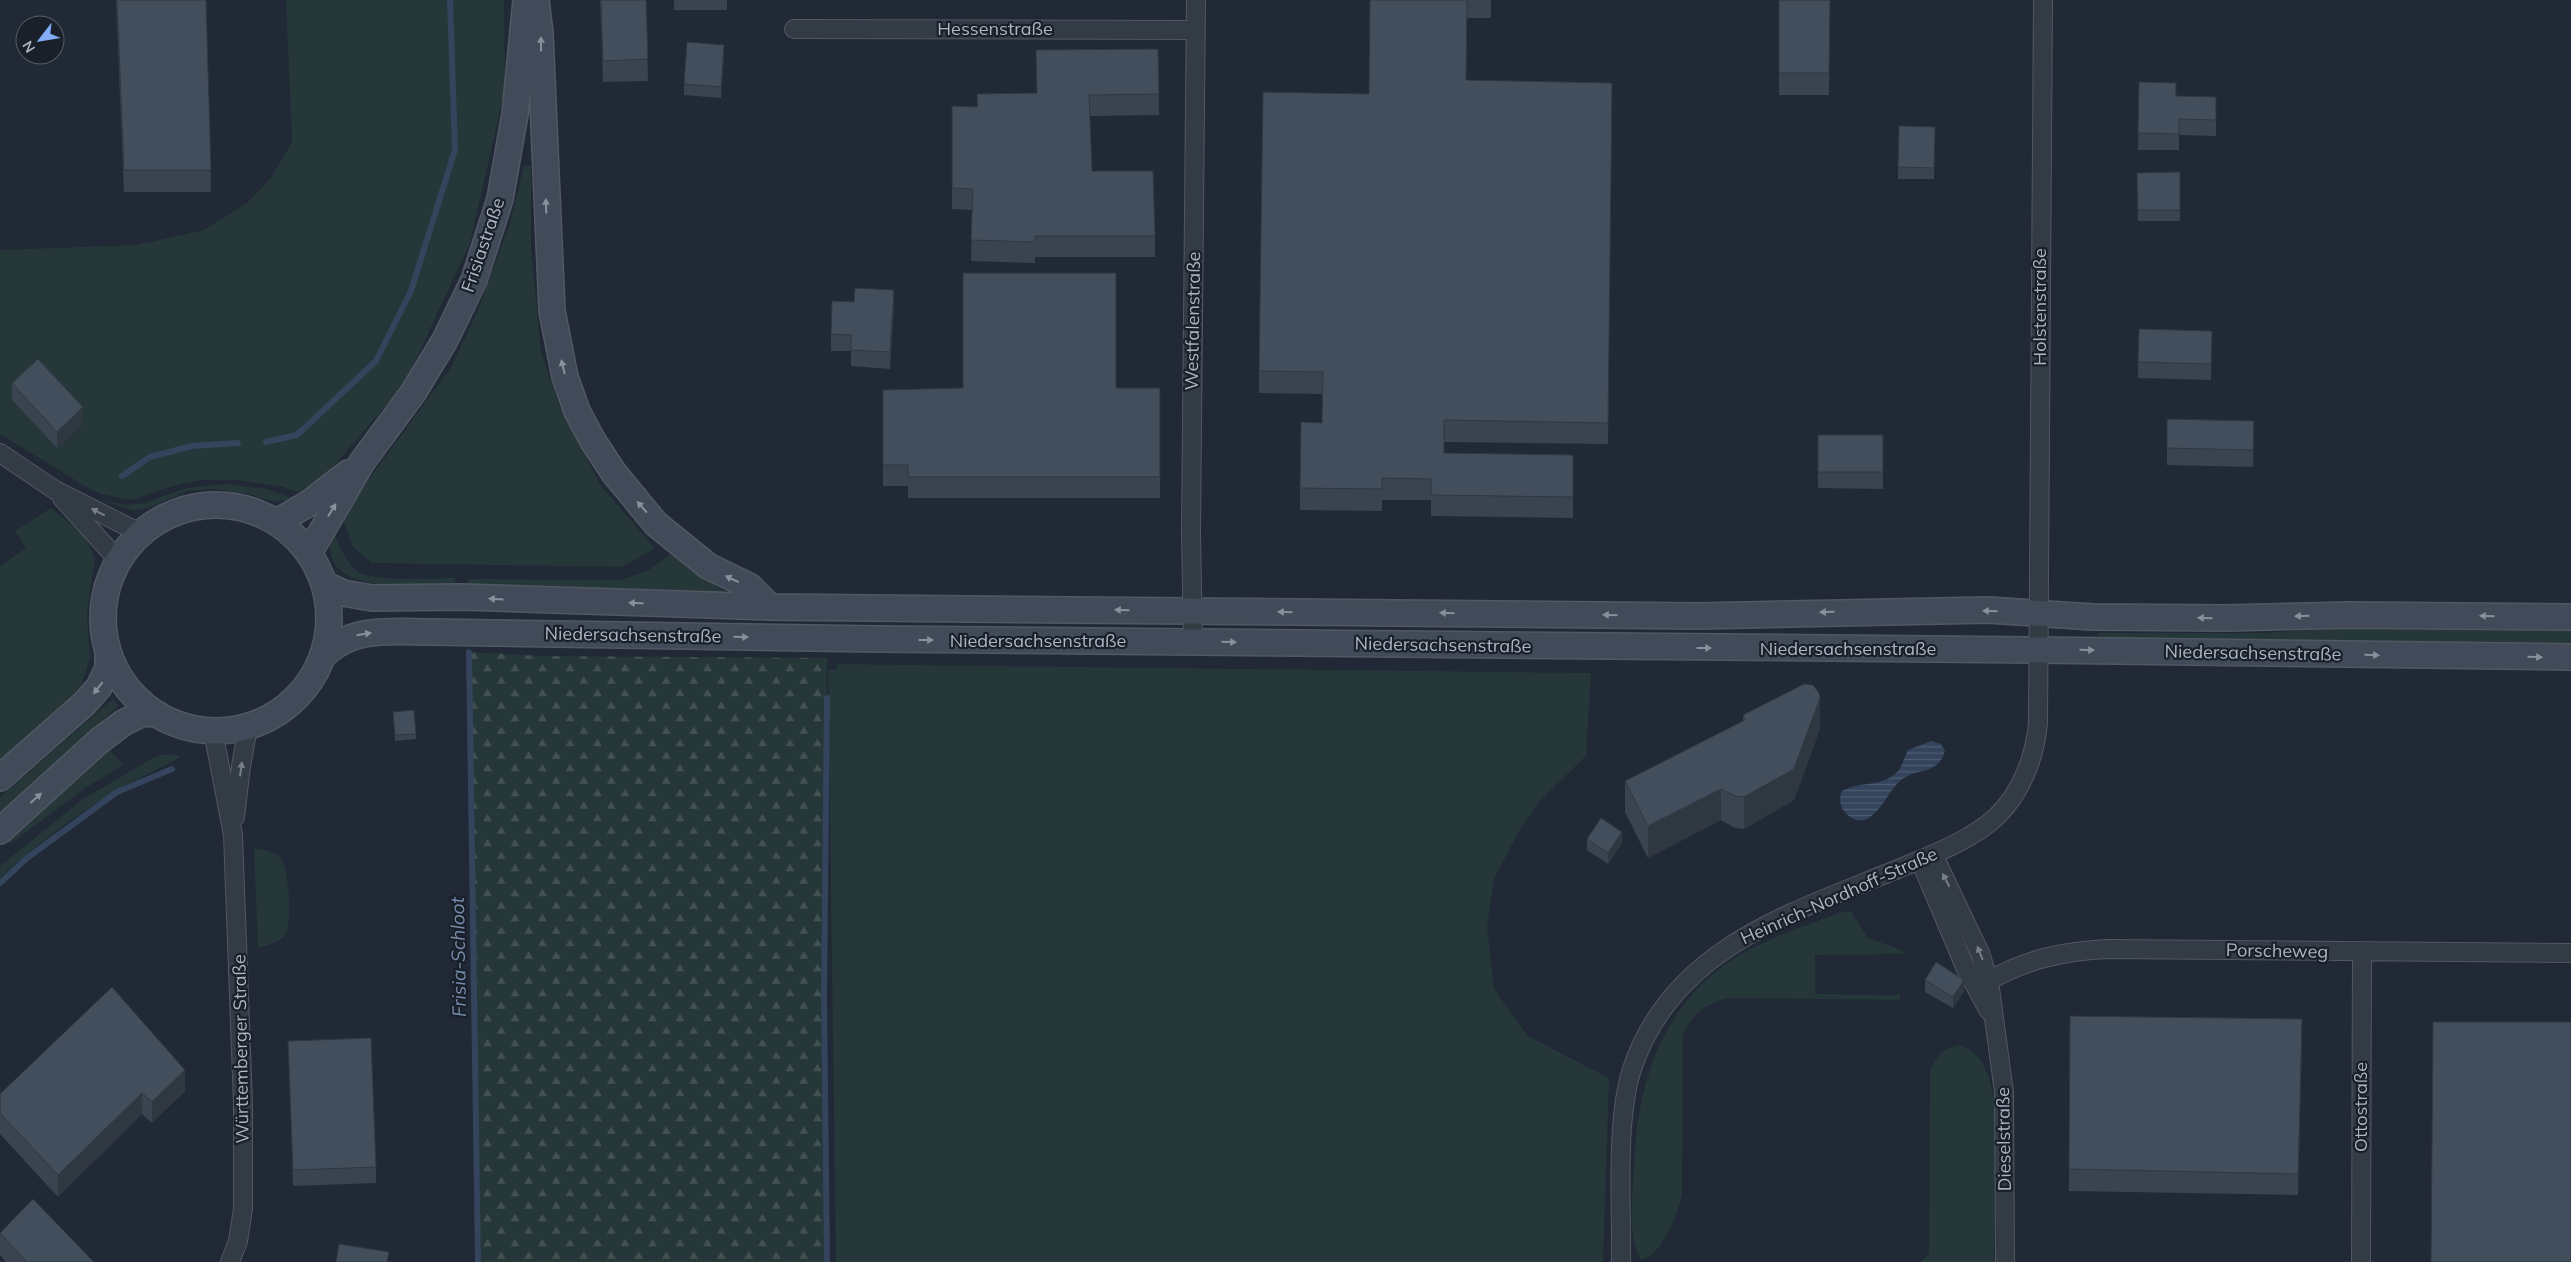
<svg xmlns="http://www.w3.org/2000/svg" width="2571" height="1262" font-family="Mulish,sans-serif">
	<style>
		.grass { fill: #253738 }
		.forest { fill: url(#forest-firs) }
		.water { fill: url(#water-rules) }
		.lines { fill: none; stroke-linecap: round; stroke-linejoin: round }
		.stream { stroke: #34445c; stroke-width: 6 }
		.minor-casing { stroke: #515864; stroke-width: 20 }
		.secondary-casing { stroke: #515864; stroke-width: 28 }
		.minor { stroke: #333b45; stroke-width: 18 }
		.secondary { stroke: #414a58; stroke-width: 25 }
		.wall { fill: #3a4350 }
		.shaded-wall { fill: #2f3741 }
		.building { fill: #434e5d; stroke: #2f3741 }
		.oneway { fill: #87909e }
		.oneway2 { fill: #767e8a }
		.labels { text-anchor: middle; stroke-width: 4.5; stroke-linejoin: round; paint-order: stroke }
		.street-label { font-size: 18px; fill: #adb5c3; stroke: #19202a }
		.water-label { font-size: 19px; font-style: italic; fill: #768caa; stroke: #19202a }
	</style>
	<defs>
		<pattern id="forest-firs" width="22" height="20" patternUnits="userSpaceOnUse" patternTransform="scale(1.25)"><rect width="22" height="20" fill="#253738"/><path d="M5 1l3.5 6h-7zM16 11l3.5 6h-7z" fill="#425253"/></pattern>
		<pattern id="water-rules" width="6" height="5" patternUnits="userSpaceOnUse" patternTransform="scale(1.25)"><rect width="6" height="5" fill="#34445c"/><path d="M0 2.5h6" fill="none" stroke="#4f5d72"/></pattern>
	</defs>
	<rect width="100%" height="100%" fill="#202935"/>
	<!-- grass -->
	<path class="grass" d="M 286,0 L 504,0 L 505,89 L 470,243 L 405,383 L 311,493 L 301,493 L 283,487 L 237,480 L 201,480 L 169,487 L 132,500 L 116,497 L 101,494 L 88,488 L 0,434 L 0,250 L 136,245 L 204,230 L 247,203 L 270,179 L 292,142 Z
		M 524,166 L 531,166 L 531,246 L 541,352 L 559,405 L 601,486 L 655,548 L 622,567 L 372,563 L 353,547 L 342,516 L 452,366 L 478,310 L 510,223 Z
		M 227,484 L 266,489 L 296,499 L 274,502 L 249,494 L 215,489 L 188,491 L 148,508 L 133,511 L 98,499 L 125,505 L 145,503 L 186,488 Z
		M 51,508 L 84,535 L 95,558 L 87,614 L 90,658 L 82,683 L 69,700 L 0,762 L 0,566 L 26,548 L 15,531 Z
		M 332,532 L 334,533 C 340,546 346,564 358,572 C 376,582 432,578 455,578 L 455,585 C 416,585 314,598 332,532 Z
		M 672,553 L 719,588 L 737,596 L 467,585 L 469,579 L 620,580 L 647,571 Z
		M 2376,626 L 2571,628 L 2571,647 L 2098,642 L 2098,633 L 2261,633 Z
		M 837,664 L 1591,673 L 1586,756 L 1539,802 L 1519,831 L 1494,879 L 1487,927 L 1494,989 L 1528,1036 L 1609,1078 L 1603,1262 L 836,1262 L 828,669 L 837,670 Z
		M 113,699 L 118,706 L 0,814 L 0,797 Z
		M 110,750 L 123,765 L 87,787 L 10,844 L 8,842 Z
		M 174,754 L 180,757 C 161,769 139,777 119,789 C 77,814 36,844 0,878 L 0,866 L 83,799 L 151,759 L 160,755 Z
		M 254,848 C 264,850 276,851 282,860 C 289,869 292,924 286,934 C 280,943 267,945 258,948 Z
		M 1845,911 L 1851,912 L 1868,938 L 1899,949 L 1907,954 L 1815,955 L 1815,994 L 1900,995 L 1900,1000 L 1730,998 C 1707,1002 1691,1014 1683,1036 L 1682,1193 C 1678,1214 1663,1255 1641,1260 C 1626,1233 1633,1196 1634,1166 C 1637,1082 1663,1000 1740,955 C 1773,936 1810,924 1845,911 Z
		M 1959,1045 C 1977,1049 1987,1068 1991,1085 C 1997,1107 1995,1131 1995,1154 C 1994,1190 1994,1226 1994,1262 L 1921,1262 L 1929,1254 L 1930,1072 C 1934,1058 1944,1047 1959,1045 Z"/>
	<!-- forest -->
	<path class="forest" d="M 469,652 L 542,656 L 827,658 L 824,996 L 827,1262 L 478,1262 Z"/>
	<!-- water -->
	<path class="water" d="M 1931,741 L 1941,744 L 1945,751 C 1938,776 1916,767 1900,781 C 1886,793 1872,834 1849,816 C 1840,809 1839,802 1841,792 C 1857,780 1882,789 1898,771 C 1902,766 1905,756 1908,750 Z"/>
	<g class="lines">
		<!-- stream -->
		<path class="stream" d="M 266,442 L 297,435 L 376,361 L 411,291 L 455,150 L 450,0
			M 122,476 L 150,457 L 192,446 L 238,443
			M 469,652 L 478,1262
			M 0,883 L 27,858 L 117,792 L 172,769
			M 827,1262 L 824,996 L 827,698"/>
		<defs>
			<path id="minor" d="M 794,29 L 1195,30
				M 0,453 L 55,490 L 140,533
				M 62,498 L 118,560
				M 1193,642 L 1191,532 L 1196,0
				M 213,731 L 233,835 L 243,1104 L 243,1209 L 238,1241 L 230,1262
				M 235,817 L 241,766 L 248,727
				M 1933,854 L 1980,953 L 1989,981 L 2004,1092 L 2005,1262
				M 1920,860 L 1966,969 L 1989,1011
				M 1989,981 C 2026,959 2065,951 2108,949 L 2571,953
				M 1621,1262 C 1622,1206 1615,1122 1632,1069 C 1672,948 1791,913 1898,869 C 1931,855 1968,842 1995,818 C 2021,794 2035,757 2038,723 L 2043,0
				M 2361,1262 L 2362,952"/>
			<path id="secondary" d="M 536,0 L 540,33 L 552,311 L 565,377 L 577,411 L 593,441 L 614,473 L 656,524 L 708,566 L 749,586 L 770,607
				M103 618a113 113 0 1 1 226 0a113 113 0 1 1-226 0Z
				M 277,522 L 311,502 L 348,473
				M 309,553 L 362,462 L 413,393 L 445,340 L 474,280 L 500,199 L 515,114 L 526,0
				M 324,584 L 343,593 L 372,598 L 462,597 L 770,607 L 1698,616 L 1988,610 L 2093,617 L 2226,618 L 2350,615 L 2571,617
				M 322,657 C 351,625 394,632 433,632 L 878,639 L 2038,650 L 2571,657
				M 0,778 L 84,704 L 99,687 L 108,668 L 108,652
				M 0,831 L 99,741 L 123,723 L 143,713 L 157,714"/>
		</defs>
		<!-- minor casing -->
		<use href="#minor" class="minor-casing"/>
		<!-- secondary casing -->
		<use href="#secondary" class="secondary-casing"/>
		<!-- minor -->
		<use href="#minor" class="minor"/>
		<!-- secondary -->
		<use href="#secondary" class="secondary"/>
	</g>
	<!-- wall -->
	<path class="wall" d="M 116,0 L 206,0 L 211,192 L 124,192 Z
		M 600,0 L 646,0 L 648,81 L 603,82 Z
		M 674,0 L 727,0 L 727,10 L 674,10 Z
		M 1370,0 L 1491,0 L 1491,18 L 1467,18 L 1466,80 L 1612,104 L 1608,444 L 1444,442 L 1444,453 L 1573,477 L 1573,518 L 1431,516 L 1431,500 L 1382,500 L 1382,511 L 1300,510 L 1300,488 L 1322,423 L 1322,394 L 1259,393 L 1259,371 L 1369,94 Z
		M 1779,0 L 1830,0 L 1829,95 L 1779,95 Z
		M 1158,49 L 1159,115 L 1090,116 L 1092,171 L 1155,236 L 1155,257 L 1035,257 L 1035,263 L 971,261 L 972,210 L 952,209 L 952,106 L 977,107 L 977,94 L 1037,93 L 1036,50 Z
		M 724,56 L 721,98 L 684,95 L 684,84 Z
		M 2139,82 L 2176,96 L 2216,97 L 2216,136 L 2179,135 L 2179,150 L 2138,150 Z
		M 1935,127 L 1934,179 L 1898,179 L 1898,167 Z
		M 2180,172 L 2180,221 L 2138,221 L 2137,173 Z
		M 894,306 L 890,369 L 851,366 L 851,351 L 831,351 L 831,334 Z
		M 2212,331 L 2211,380 L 2138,378 L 2138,362 Z
		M 12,383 L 83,424 L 57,448 L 12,400 Z
		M 1160,388 L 1160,498 L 908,498 L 908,486 L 883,486 L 883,390 Z
		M 1818,435 L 1883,435 L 1883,489 L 1818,488 Z
		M 2254,437 L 2253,467 L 2167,465 L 2167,448 Z
		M 393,712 L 416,734 L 416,739 L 395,741 Z
		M 1743,715 L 1820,729 L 1794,800 L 1744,829 L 1735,828 L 1721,820 L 1648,858 L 1625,812 L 1625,781 L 1743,721 Z
		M 1587,839 L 1622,843 L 1608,864 L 1587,850 Z
		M 1925,980 L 1964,991 L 1953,1008 L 1925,992 Z
		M 2070,1016 L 2302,1041 L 2298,1195 L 2069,1191 Z
		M 288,1041 L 376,1167 L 376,1183 L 293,1186 Z
		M 185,1091 L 152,1123 L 142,1114 L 58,1197 L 0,1134 L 0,1094 Z
		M 0,1234 L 94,1262 L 6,1262 L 0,1255 Z"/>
	<!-- shaded-wall -->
	<path class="shaded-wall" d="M 724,45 L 724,56 L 721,98 L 721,87 Z
		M 894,290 L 894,306 L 890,369 L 890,352 Z
		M 83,407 L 83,424 L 57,448 L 57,432 Z
		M 1820,698 L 1820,729 L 1794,800 L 1744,829 L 1744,797 Z
		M 1721,789 L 1721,820 L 1648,858 L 1648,826 Z
		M 1622,832 L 1622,843 L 1608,864 L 1608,853 Z
		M 1964,980 L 1964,991 L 1953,1008 L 1953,997 Z
		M 2302,1019 L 2302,1041 L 2298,1195 L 2298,1174 Z
		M 185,1070 L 185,1091 L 152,1123 L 152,1102 Z
		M 142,1093 L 142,1114 L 58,1197 L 58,1175 Z"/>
	<!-- building -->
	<path class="building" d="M 117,0 L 206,0 L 211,170 L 124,170 Z
		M 601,0 L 646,0 L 648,59 L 603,61 Z
		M 1370,0 L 1467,0 L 1466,80 L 1612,83 L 1608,423 L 1444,420 L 1444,453 L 1573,455 L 1573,497 L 1431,495 L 1431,479 L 1382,478 L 1382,489 L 1300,488 L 1301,422 L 1322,423 L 1323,372 L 1259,371 L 1263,92 L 1369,94 Z
		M 1779,0 L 1830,0 L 1829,73 L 1779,73 Z
		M 687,42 L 724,45 L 721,87 L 684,84 Z
		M 1158,49 L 1159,94 L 1089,95 L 1092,171 L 1153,171 L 1155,236 L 1035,236 L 1035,242 L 971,240 L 973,189 L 952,188 L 952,106 L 978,107 L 977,94 L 1037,93 L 1036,50 Z
		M 2139,82 L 2176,83 L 2176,96 L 2216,97 L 2216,120 L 2179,119 L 2179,134 L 2138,133 Z
		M 1899,126 L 1935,127 L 1934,168 L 1898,167 Z
		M 2180,172 L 2180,210 L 2138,210 L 2137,173 Z
		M 963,273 L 1116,273 L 1116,388 L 1160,388 L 1160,477 L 908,477 L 908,465 L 883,465 L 883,390 L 963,388 Z
		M 855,288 L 894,290 L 890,352 L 851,350 L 851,335 L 831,334 L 832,301 L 854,302 Z
		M 2139,329 L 2212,331 L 2211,364 L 2138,362 Z
		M 38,359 L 83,407 L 57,432 L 12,383 Z
		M 2167,419 L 2254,421 L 2253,450 L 2167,448 Z
		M 1818,435 L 1883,435 L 1883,472 L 1818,472 Z
		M 1804,684 L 1813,685 L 1819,693 L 1820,698 L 1794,769 L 1744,797 L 1735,796 L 1721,789 L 1648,826 L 1625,781 L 1745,720 L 1743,715 Z
		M 414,710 L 416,734 L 395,735 L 393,712 Z
		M 1601,818 L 1622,832 L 1608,853 L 1587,839 Z
		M 1936,962 L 1964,980 L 1953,997 L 1925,980 Z
		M 112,987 L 185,1070 L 152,1102 L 142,1093 L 58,1175 L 0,1113 L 0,1094 Z
		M 2070,1016 L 2302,1019 L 2298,1174 L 2069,1169 Z
		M 2433,1022 L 2571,1022 L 2571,1262 L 2431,1262 Z
		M 371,1038 L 376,1167 L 293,1170 L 288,1041 Z
		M 33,1199 L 94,1262 L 27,1262 L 0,1233 Z
		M 339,1244 L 389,1252 L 387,1262 L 336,1262 Z"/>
	<!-- one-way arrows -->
	<defs><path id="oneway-solid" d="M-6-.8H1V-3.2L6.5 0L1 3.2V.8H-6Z" transform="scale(1.25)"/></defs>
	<g class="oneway">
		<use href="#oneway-solid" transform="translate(541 44) rotate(-91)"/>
		<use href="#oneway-solid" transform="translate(546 206) rotate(-92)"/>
		<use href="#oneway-solid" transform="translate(563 367) rotate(-104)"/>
		<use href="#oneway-solid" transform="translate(642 507) rotate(-131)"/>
		<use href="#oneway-solid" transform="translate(332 510) rotate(-58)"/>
		<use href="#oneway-solid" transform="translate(732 579) rotate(-155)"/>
		<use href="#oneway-solid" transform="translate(496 599) rotate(-177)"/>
		<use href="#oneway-solid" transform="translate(636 603) rotate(-179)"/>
		<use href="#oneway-solid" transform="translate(1122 610) rotate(-179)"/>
		<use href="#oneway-solid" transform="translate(1990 611) rotate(-179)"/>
		<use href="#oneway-solid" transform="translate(1285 612) rotate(-179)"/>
		<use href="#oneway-solid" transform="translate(1827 612) rotate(179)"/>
		<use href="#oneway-solid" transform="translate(1447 613) rotate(-179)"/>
		<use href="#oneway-solid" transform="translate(1610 615) rotate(-179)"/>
		<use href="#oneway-solid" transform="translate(2302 616) rotate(178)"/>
		<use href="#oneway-solid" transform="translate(2487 616) rotate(-179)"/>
		<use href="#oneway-solid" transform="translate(2205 618) rotate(-179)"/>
		<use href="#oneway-solid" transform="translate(364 634) rotate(-9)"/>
		<use href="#oneway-solid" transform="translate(741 637) rotate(1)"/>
		<use href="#oneway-solid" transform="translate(926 640)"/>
		<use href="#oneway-solid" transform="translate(1229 642) rotate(1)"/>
		<use href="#oneway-solid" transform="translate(1704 648)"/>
		<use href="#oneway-solid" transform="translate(2087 650) rotate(1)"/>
		<use href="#oneway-solid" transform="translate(2372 655) rotate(1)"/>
		<use href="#oneway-solid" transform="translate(2535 657) rotate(1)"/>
		<use href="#oneway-solid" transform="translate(98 688) rotate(128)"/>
		<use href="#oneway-solid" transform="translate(36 798) rotate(-42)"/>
	</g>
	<g class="oneway2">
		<use href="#oneway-solid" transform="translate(98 512) rotate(-153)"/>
		<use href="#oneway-solid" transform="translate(241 769) rotate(-82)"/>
		<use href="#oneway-solid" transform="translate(1946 880) rotate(-117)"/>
		<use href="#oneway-solid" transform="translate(1980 953) rotate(-111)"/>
	</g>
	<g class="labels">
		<!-- street labels -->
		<g class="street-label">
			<text x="995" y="35">Hessenstraße</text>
			<text transform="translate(483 245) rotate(-71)" y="6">Frisiastraße</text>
			<text transform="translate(2040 307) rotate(-90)" y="6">Holstenstraße</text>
			<text transform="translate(1193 321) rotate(-89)" y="6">Westfalenstraße</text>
			<text transform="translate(633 635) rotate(1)" y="6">Niedersachsenstraße</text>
			<text x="1038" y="647">Niedersachsenstraße</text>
			<text transform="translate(1443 645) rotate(1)" y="6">Niedersachsenstraße</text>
			<text x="1848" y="655">Niedersachsenstraße</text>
			<text transform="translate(2253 653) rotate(1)" y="6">Niedersachsenstraße</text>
			<text transform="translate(1839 896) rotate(-24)" y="6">Heinrich-Nordhoff-Straße</text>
			<text transform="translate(2277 951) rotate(1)" y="6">Porscheweg</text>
			<text transform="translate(241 1049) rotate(-91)" y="6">Württemberger Straße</text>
			<text transform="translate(2361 1107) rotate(-90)" y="6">Ottostraße</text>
			<text transform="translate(2004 1139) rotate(-91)" y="6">Dieselstraße</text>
		</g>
		<!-- water labels -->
		<g class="water-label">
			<text transform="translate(458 957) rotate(-91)" y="7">Frisia-Schloot</text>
		</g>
	</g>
	<!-- north arrow -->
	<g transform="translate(40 40) rotate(239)"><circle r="24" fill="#19202a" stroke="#545c67"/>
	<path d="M0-4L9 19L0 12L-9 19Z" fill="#82acf3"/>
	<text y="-8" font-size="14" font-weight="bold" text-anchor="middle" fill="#adb5c3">N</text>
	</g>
</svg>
